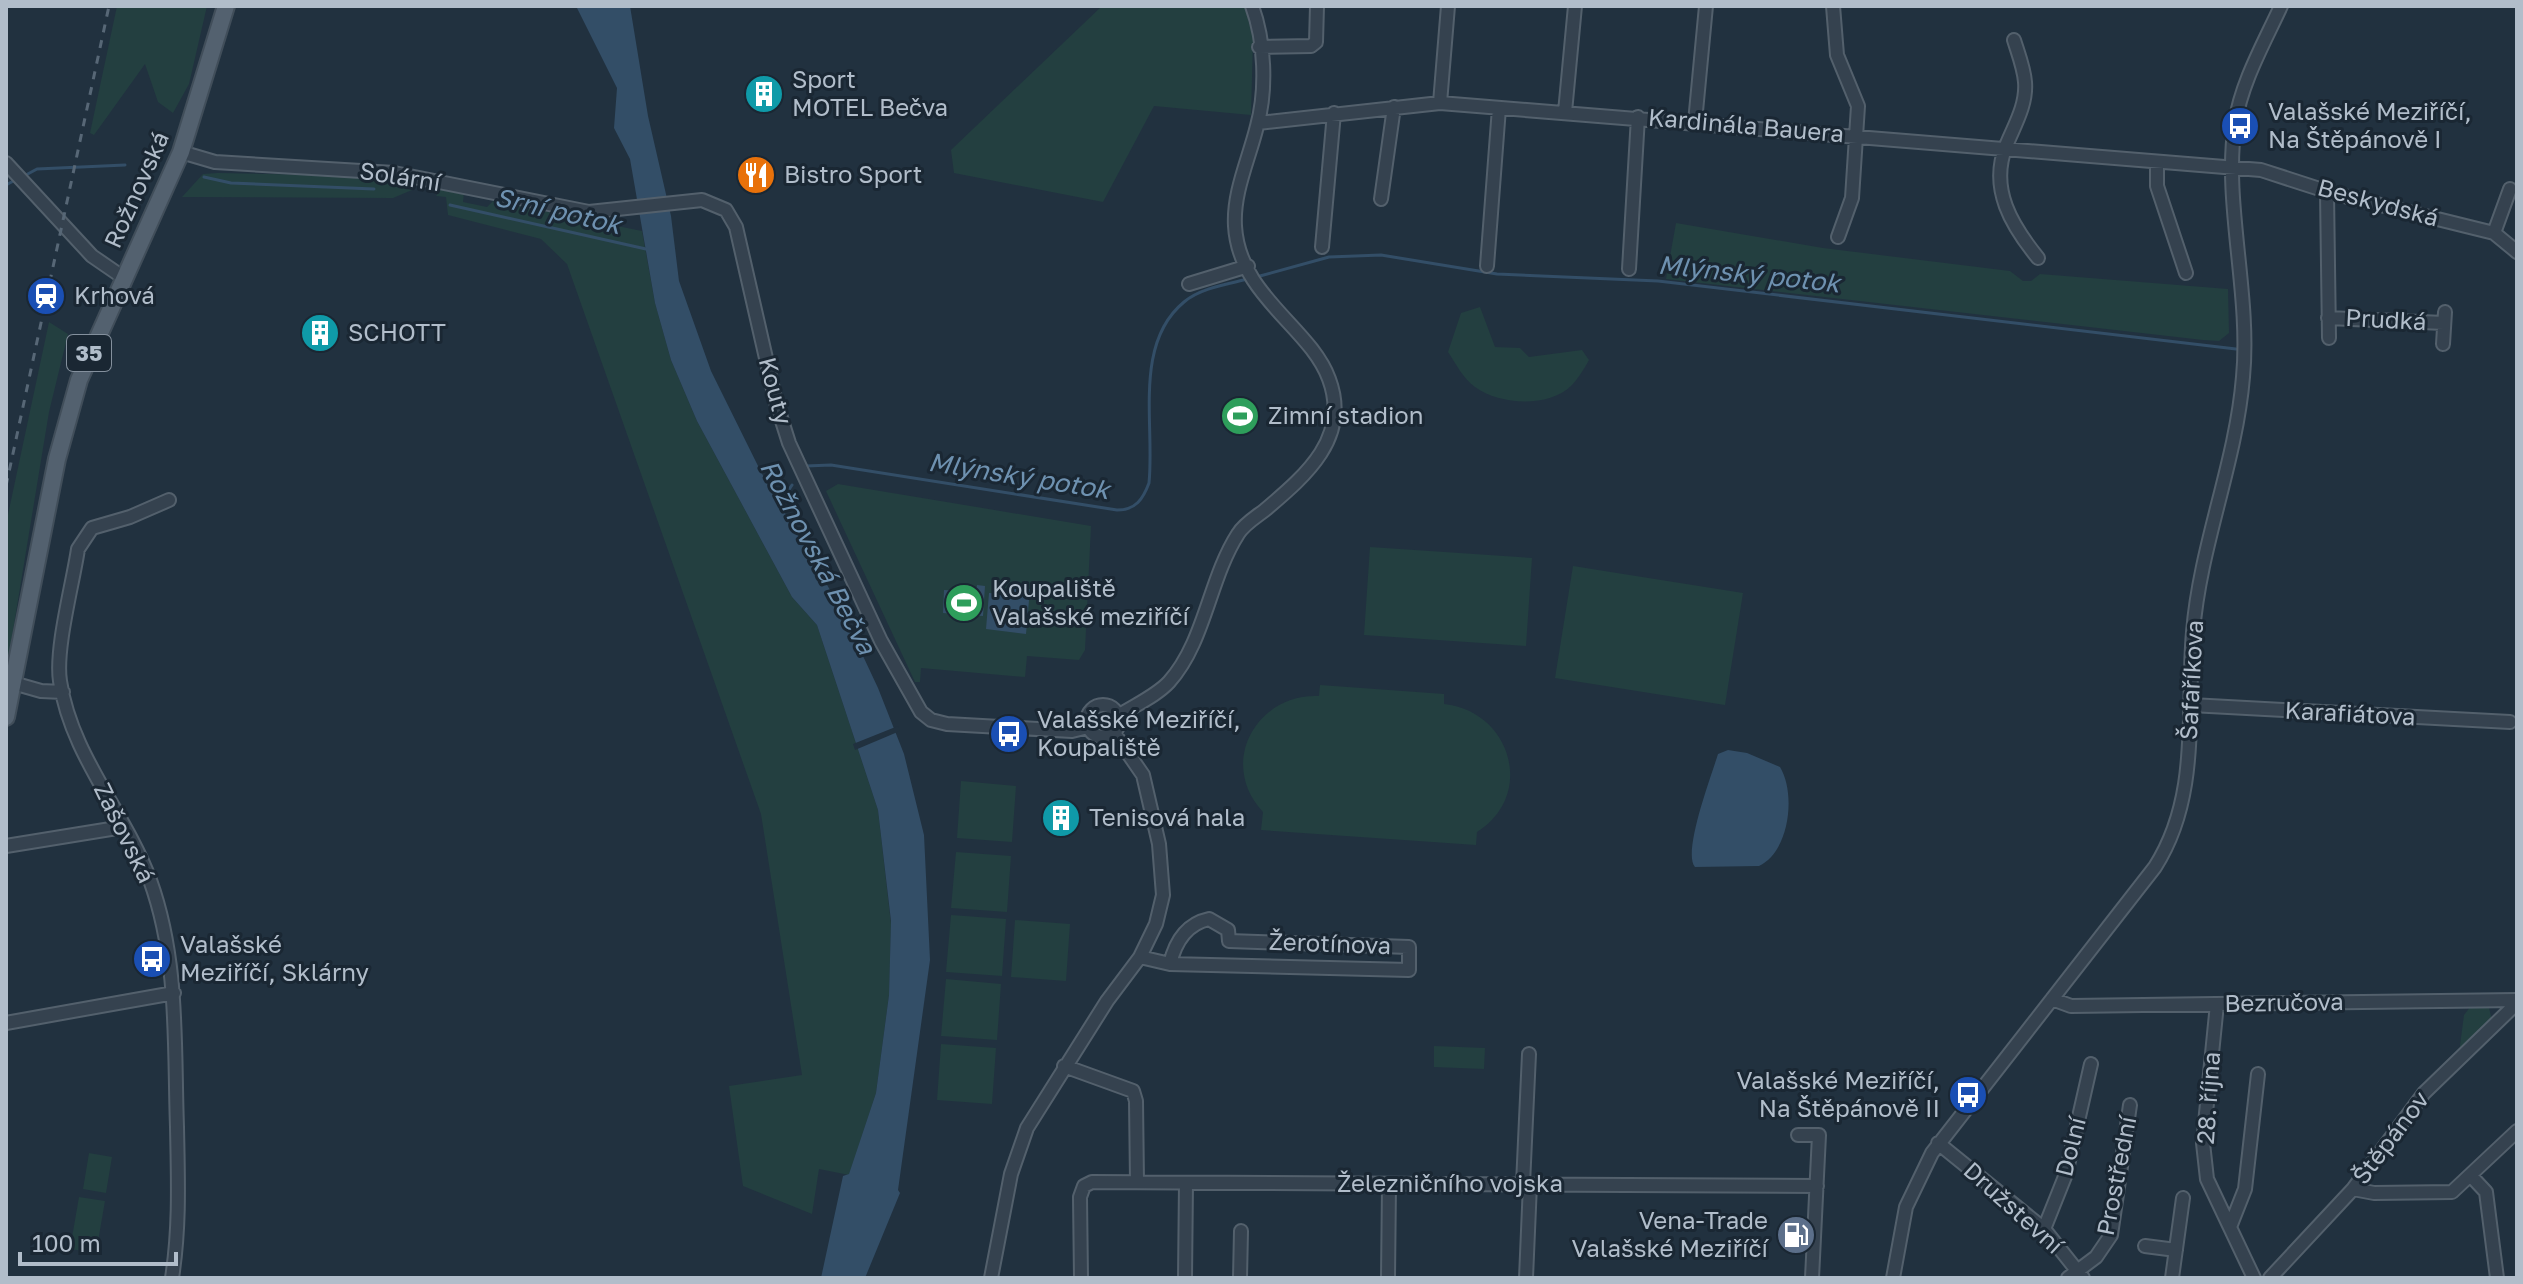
<svg xmlns="http://www.w3.org/2000/svg" width="2523" height="1284" font-family="'Golos Text',sans-serif">
	<style>
		.green { fill: #233f40 }
		.water { fill: #334e67 }
		.pier { fill: #21313f }
		.lines { fill: none; stroke-linecap: round; stroke-linejoin: round }
		.stream { stroke: #334e67; stroke-width: 3 }
		.minor-casing { stroke: #53606c; stroke-width: 16 }
		.major-casing { stroke: #414e5a; stroke-width: 20 }
		.minor { stroke: #35424f; stroke-width: 12 }
		.major { stroke: #53616f; stroke-width: 16 }
		.rail { stroke: #576776; stroke-width: 3; stroke-dasharray: 8 8; stroke-linecap: butt }
		.labels { text-anchor: middle; stroke-width: 6; stroke-linejoin: round; paint-order: stroke }
		.shield { fill: #1a2733; stroke: #84909d; stroke-width: 2 }
		.shield-label { font-size: 22px; font-weight: bold; fill: #b1bdca }
		.poi-label { font-size: 24px; fill: #b1bdca; stroke: #1a2733; text-anchor: start }
		.street-label { font-size: 24px; fill: #b1bdca; stroke: #1a2733 }
		.water-label { font-size: 26px; font-style: italic; fill: #6e91b0; stroke: #1a2733 }
	</style>
	<rect width="100%" height="100%" fill="#21313f"/>
	<!-- green -->
	<path class="green" d="M 117,6 L 207,6 L 189,84 L 173,113 L 158,102 L 145,64 L 94,135 L 90,133 Z
		M 1102,6 L 1245,6 L 1253,39 L 1251,115 L 1154,106 L 1103,202 L 954,173 L 951,150 Z
		M 218,173 L 371,176 L 403,180 L 412,190 L 393,198 L 182,197 L 203,174 Z
		M 441,189 L 464,193 L 463,202 L 487,207 L 493,201 L 642,231 L 655,303 L 671,360 L 697,421 L 792,597 L 817,625 L 878,810 L 891,924 L 889,995 L 876,1093 L 849,1175 L 819,1169 L 812,1214 L 743,1186 L 729,1086 L 802,1075 L 761,814 L 567,264 L 541,239 L 448,215 L 446,197 L 436,196 Z
		M 1676,223 L 1823,248 L 2010,271 L 2023,281 L 2031,281 L 2040,274 L 2228,289 L 2229,333 L 2219,341 L 2203,340 L 1666,279 Z
		M 1480,307 L 1495,347 L 1520,348 L 1529,357 L 1582,350 L 1589,360 C 1584,369 1578,379 1571,386 C 1548,408 1500,405 1475,387 C 1463,378 1456,364 1448,352 L 1461,313 Z
		M 49,322 L 68,334 L 49,412 L 6,673 L 6,524 Z
		M 838,484 L 1091,526 L 1085,650 L 1079,660 L 1027,656 L 1025,677 L 921,668 L 920,682 L 915,682 L 826,491 Z
		M 1370,547 L 1532,558 L 1526,646 L 1364,635 Z
		M 1573,566 L 1743,593 L 1725,705 L 1555,678 Z
		M 1320,685 L 1444,694 L 1444,704 C 1511,711 1536,795 1477,832 L 1476,845 L 1261,830 L 1263,812 C 1217,763 1257,693 1319,696 Z
		M 961,781 L 1016,786 L 1012,842 L 957,838 Z
		M 956,852 L 1011,856 L 1007,912 L 951,908 Z
		M 951,915 L 1006,919 L 1002,976 L 946,972 Z
		M 1015,920 L 1070,924 L 1066,981 L 1011,977 Z
		M 946,979 L 1001,984 L 997,1040 L 941,1036 Z
		M 2471,1006 L 2489,1008 L 2492,1020 L 2459,1053 L 2464,1015 Z
		M 941,1044 L 996,1048 L 992,1104 L 937,1100 Z
		M 1434,1046 L 1485,1048 L 1484,1069 L 1434,1067 Z
		M 89,1153 L 112,1157 L 106,1193 L 83,1189 Z
		M 79,1197 L 105,1201 L 96,1253 L 70,1249 Z"/>
	<!-- water -->
	<path class="water" d="M 576,6 L 630,6 L 648,116 L 671,216 L 679,281 L 711,371 L 761,472 L 840,607 L 878,688 L 904,754 L 924,835 L 930,960 L 898,1190 L 900,1193 L 865,1278 L 821,1278 L 843,1176 L 849,1174 L 876,1093 L 889,995 L 891,921 L 878,810 L 817,625 L 792,597 L 697,421 L 671,360 L 655,303 L 630,159 L 614,128 L 617,88 Z
		M 977,585 L 985,586 L 983,616 L 943,613 L 944,590 L 976,592 Z
		M 1011,588 L 1030,589 L 1026,634 L 986,629 L 989,593 L 1010,594 Z
		M 1728,750 L 1747,753 L 1780,767 C 1796,793 1790,851 1759,866 L 1695,867 C 1682,853 1712,774 1718,754 Z"/>
	<!-- pier -->
	<path class="pier" d="M 898,726 L 900,731 L 855,750 L 853,744 Z"/>
	<g class="lines">
		<!-- stream -->
		<path class="stream" d="M 24,176 L 37,169 L 125,165
			M 204,177 L 231,183 L 374,189
			M 6,185 L 17,179
			M 450,205 L 646,249
			M 1260,276 L 1329,257 L 1381,255 L 1497,274 L 1658,281 L 2236,349
			M 806,466 L 831,465 L 1117,510 C 1136,510 1143,499 1149,483 C 1155,425 1133,344 1184,302 C 1200,288 1228,284 1248,279
			M 779,505 L 792,485"/>
		<defs>
			<path id="minor" d="M 1833,6 L 1837,55 L 1858,106 L 1852,198 L 1838,237
				M 2014,40 C 2018,53 2024,68 2025,82 C 2027,105 2014,126 2006,146 C 1989,189 2012,226 2038,258
				M 1259,47 L 1311,46 L 1316,42 L 1317,6
				M 1440,103 L 1448,6
				M 1565,112 L 1575,6
				M 1695,122 L 1706,6
				M 1258,123 L 1440,103 L 2261,170 L 2332,193 L 2494,233 L 2517,252
				M 181,152 L 215,162 L 394,173 L 589,212 L 702,200 L 726,210 L 736,227 L 776,402 L 789,443 L 881,641 L 921,712 L 931,720 L 947,724 L 1072,731 L 1088,727
				M 2157,162 L 2157,186 L 2186,273
				M 6,163 L 92,256 L 124,278
				M 2327,192 L 2329,338
				M 1381,199 L 1394,107
				M 2494,233 L 2510,189
				M 1322,247 L 1334,113
				M 1487,266 L 1499,108
				M 1629,269 L 1638,117
				M 1189,284 L 1248,266
				M 2328,318 L 2444,323
				M 2443,344 L 2445,312
				M 169,500 L 130,517 L 92,528 L 78,549 C 73,583 55,649 60,681 C 71,755 124,811 150,880 C 179,960 174,1043 177,1127 C 178,1179 180,1226 172,1278
				M 13,683 L 41,691 L 63,692
				M1087 721a16 16 0 1 1 32 0a16 16 0 1 1-32 0Z
				M 2191,705 L 2510,722
				M 1118,716 C 1135,705 1156,696 1169,682 C 1205,642 1209,579 1238,534 C 1244,524 1256,517 1265,510 C 1305,476 1351,438 1329,379 C 1310,327 1239,296 1235,226 C 1233,192 1249,159 1257,126 C 1267,90 1265,41 1252,6
				M 6,846 L 123,827
				M 1140,957 L 1170,964 L 1409,970 L 1409,947 L 1229,941 L 1228,930 L 1209,919 C 1186,924 1175,943 1170,964
				M 2052,999 L 2071,1006 L 2517,1000
				M 2217,1004 L 2203,1143 L 2207,1179 L 2254,1278
				M 6,1023 L 174,993
				M 1064,1066 L 1133,1091 L 1136,1101 L 1137,1182
				M 1798,1135 L 1819,1135 L 1812,1278
				M 1938,1143 L 2044,1229 L 2083,1278
				M 2472,1177 L 2486,1192 L 2497,1278
				M 1523,1184 L 1529,1054
				M 2353,1189 L 2374,1193 L 2452,1192 L 2517,1131
				M 2230,1227 L 2245,1189 L 2258,1074
				M 2044,1229 L 2066,1174 L 2091,1064
				M 2145,1246 L 2176,1250
				M 991,1278 L 1011,1174 L 1027,1128 L 1107,1001 L 1140,957 L 1156,924 L 1163,895 L 1159,844 L 1143,775 L 1114,733
				M 1081,1278 L 1080,1197 L 1084,1186 L 1092,1182 L 1817,1186
				M 1185,1278 L 1186,1183
				M 1240,1278 L 1241,1231
				M 1388,1278 L 1389,1184
				M 1526,1278 L 1530,1184
				M 1893,1278 L 1906,1207 L 1932,1153 L 2155,867 C 2201,795 2186,711 2193,632 C 2200,545 2236,463 2243,377 C 2251,294 2223,202 2235,124 C 2241,83 2264,43 2281,6
				M 2068,1278 L 2096,1257 L 2111,1235 L 2130,1105
				M 2172,1278 L 2183,1198
				M 2270,1278 L 2353,1189 L 2424,1093 L 2517,1003"/>
			<path id="major" d="M 6,717 L 57,459 L 79,380 L 181,152 L 226,6"/>
		</defs>
		<!-- minor casing -->
		<use href="#minor" class="minor-casing"/>
		<!-- major casing -->
		<use href="#major" class="major-casing"/>
		<!-- minor -->
		<use href="#minor" class="minor"/>
		<!-- major -->
		<use href="#major" class="major"/>
		<!-- rail -->
		<path class="rail" d="M 6,486 L 109,6"/>
	</g>
	<!-- icons -->
	<defs>
		<symbol id="building-disc" viewBox="-11 -11 22 22"><circle r="9.5" fill="#0f9aa8" stroke="#1a2733"/><path d="M-4-6H4V6H1V3H-1V6H-4ZM-2.5-4.3h1.7v1.8h-1.7ZM.8-4.3h1.7v1.8H.8ZM-2.5-1h1.7V.8h-1.7ZM.8-1h1.7V.8H.8Z" fill="#fff"/></symbol>
		<symbol id="bus-disc" viewBox="-11 -11 22 22"><circle r="9.5" fill="#1a4fb4" stroke="#1a2733"/><path d="M-5-6H5V4H4V6H2V4H-2V6H-4V4H-5ZM-3.5-4V0h7V-4ZM-3.5 1.2v1.5H-2V1.2ZM2 1.2v1.5H3.5V1.2Z" fill="#fff"/></symbol>
		<symbol id="restaurant-disc" viewBox="-11 -11 22 22"><circle r="9.5" fill="#e8710a" stroke="#1a2733"/><path d="M-5-6h1v4h1v-4h1v4h1v-4h1v5L-1.5 .5V6h-2V.5L-5-1ZM5-6V6H3V1.5H1.5Q1.5-4 5-6Z" fill="#fff"/></symbol>
		<symbol id="station-disc" viewBox="-11 -11 22 22"><circle r="9.5" fill="#1a4fb4" stroke="#1a2733"/><path d="M-3-6H3Q5-6 5-4V2Q5 4 3 4L4.5 6H3L1.5 4h-3L-3 6H-4.5L-3 4Q-5 4-5 2V-4Q-5-6-3-6ZM-3.5-4v3h7v-3ZM-3.5 1v1.5H-2V1ZM2 1v1.5H3.5V1Z" fill="#fff"/></symbol>
		<symbol id="stadium-disc" viewBox="-11 -11 22 22"><circle r="9.5" fill="#2e9e5b" stroke="#1a2733"/><path d="M0-5a6.5 5 0 1 0 0 10a6.5 5 0 1 0 0-10ZM-3.5-1.8h7v3.6h-7Z" fill="#fff"/></symbol>
		<symbol id="fuel-disc" viewBox="-11 -11 22 22"><circle r="9.5" fill="#5c6f8a" stroke="#1a2733"/><path d="M-5.5-6h7V0h2V4h1.3V-2.5L3-4.5l.8-.8L6-3V5H2.5V1h-1V6h-7ZM-4.2-4.7v3.2H.2V-4.7Z" fill="#fff"/></symbol>
	</defs>
	<g fill-rule="evenodd">
		<use href="#building-disc" x="742" y="72" width="44" height="44"/>
		<use href="#bus-disc" x="2218" y="104" width="44" height="44"/>
		<use href="#restaurant-disc" x="734" y="153" width="44" height="44"/>
		<use href="#station-disc" x="24" y="274" width="44" height="44"/>
		<use href="#building-disc" x="298" y="311" width="44" height="44"/>
		<use href="#stadium-disc" x="1218" y="394" width="44" height="44"/>
		<use href="#stadium-disc" x="942" y="581" width="44" height="44"/>
		<use href="#bus-disc" x="987" y="712" width="44" height="44"/>
		<use href="#building-disc" x="1039" y="796" width="44" height="44"/>
		<use href="#bus-disc" x="130" y="937" width="44" height="44"/>
		<use href="#bus-disc" x="1946" y="1073" width="44" height="44"/>
		<use href="#fuel-disc" x="1774" y="1213" width="44" height="44"/>
	</g>
	<g class="labels">
		<!-- shield labels -->
		<rect class="shield" x="67" y="335" width="44" height="36" rx="6"/>
		<g class="shield-label">
			<text x="89" y="361">35</text>
		</g>
		<!-- poi labels -->
		<g class="poi-label">
			<text x="792" y="88">Sport<tspan x="792" dy="28">MOTEL Bečva</tspan></text>
			<text x="2268" y="120">Valašské Meziříčí,<tspan x="2268" dy="28">Na Štěpánově I</tspan></text>
			<text x="784" y="183">Bistro Sport</text>
			<text x="74" y="304">Krhová</text>
			<text x="348" y="341">SCHOTT</text>
			<text x="1268" y="424">Zimní stadion</text>
			<text x="992" y="597">Koupaliště<tspan x="992" dy="28">Valašské meziříčí</tspan></text>
			<text x="1037" y="728">Valašské Meziříčí,<tspan x="1037" dy="28">Koupaliště</tspan></text>
			<text x="1089" y="826">Tenisová hala</text>
			<text x="180" y="953">Valašské<tspan x="180" dy="28">Meziříčí, Sklárny</tspan></text>
			<text x="1940" y="1089" text-anchor="end">Valašské Meziříčí,<tspan x="1940" dy="28">Na Štěpánově II</tspan></text>
			<text x="1768" y="1229" text-anchor="end">Vena-Trade<tspan x="1768" dy="28">Valašské Meziříčí</tspan></text>
		</g>
		<!-- street labels -->
		<g class="street-label">
			<text transform="translate(1746 126) rotate(5)" y="8">Kardinála Bauera</text>
			<text transform="translate(400 177) rotate(9)" y="8">Solární</text>
			<text transform="translate(137 190) rotate(-66)" y="8">Rožnovská</text>
			<text transform="translate(2378 203) rotate(15)" y="8">Beskydská</text>
			<text transform="translate(2386 320) rotate(3)" y="8">Prudká</text>
			<text transform="translate(775 391) rotate(75)" y="8">Kouty</text>
			<text transform="translate(2192 680) rotate(-87)" y="8">Šafaříkova</text>
			<text transform="translate(2350 714) rotate(3)" y="8">Karafiátova</text>
			<text transform="translate(124 833) rotate(64)" y="8">Zašovská</text>
			<text transform="translate(1330 944) rotate(2)" y="8">Žerotínova</text>
			<text transform="translate(2284 1003) rotate(-1)" y="8">Bezručova</text>
			<text transform="translate(2209 1098) rotate(-86)" y="8">28. října</text>
			<text transform="translate(2391 1138) rotate(-53)" y="8">Štěpánov</text>
			<text transform="translate(2071 1147) rotate(-76)" y="8">Dolní</text>
			<text transform="translate(2117 1176) rotate(-79)" y="8">Prostřední</text>
			<text x="1450" y="1192">Železničního vojska</text>
			<text transform="translate(2013 1208) rotate(42)" y="8">Družstevní</text>
		</g>
		<!-- water labels -->
		<g class="water-label">
			<text transform="translate(558 211) rotate(13)" y="9">Srní potok</text>
			<text transform="translate(1749 274) rotate(6)" y="9">Mlýnský potok</text>
			<text transform="translate(1019 476) rotate(9)" y="9">Mlýnský potok</text>
			<text transform="translate(818 557) rotate(62)" y="9">Rožnovská Bečva</text>
		</g>
	</g>
	<!-- border -->
	<rect width="2523" height="1284" fill="none" stroke="#b1bdca" stroke-width="16"/>
	<!-- scale -->
	<path d="M20 1252v12h156v-12" fill="none" stroke="#b1bdca" stroke-width="4"/>
	<text x="32" y="1252" font-size="24" fill="#b1bdca" stroke="#1a2733" stroke-width="6" paint-order="stroke">100 m</text>
</svg>
